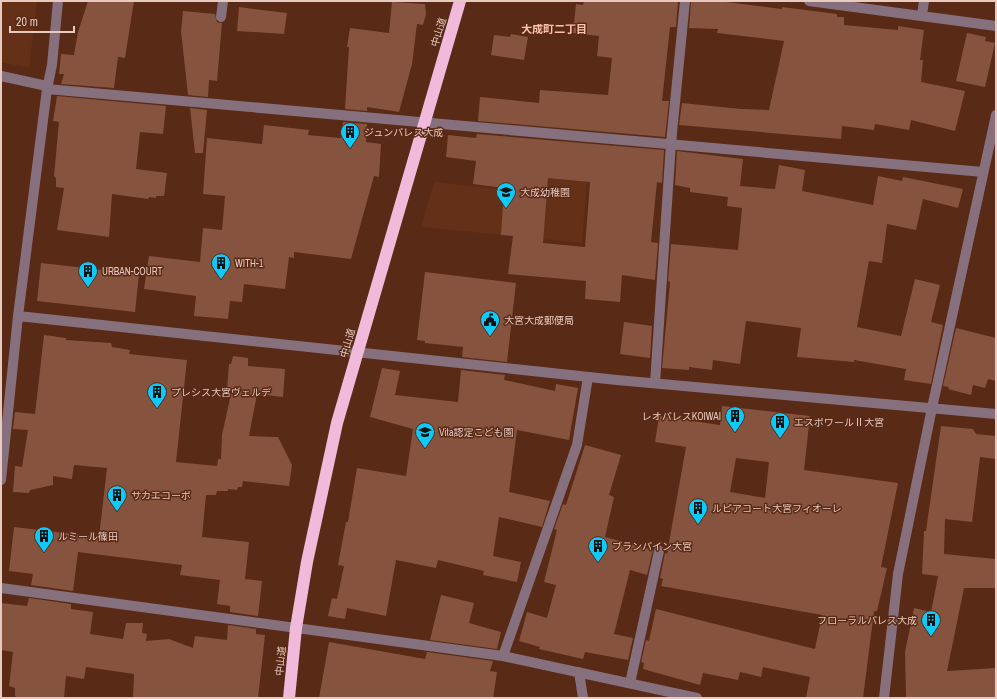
<svg xmlns="http://www.w3.org/2000/svg" width="997" height="699" font-family="'Archivo Narrow','Noto Sans JP',sans-serif">
	<style>
		.built { fill: #653018 }
		.building { fill: #86533e; fill-rule: evenodd }
		.lines { fill: none; stroke-linecap: round; stroke-linejoin: round }
		.minor { stroke: #87707d; stroke-width: 10 }
		.highway { stroke: #f1bada; stroke-width: 12 }
		.labels { text-anchor: middle; stroke-width: 3; stroke-linejoin: round; paint-order: stroke }
		.street-label { font-size: 10px; fill: #e8cabf; stroke: #592a16 }
		.poi-label { font-size: 10px; fill: #e8cabf; stroke: #592a16; text-anchor: start }
		.neighbourhood-label { font-size: 11px; font-weight: bold; fill: #fdc2ab; stroke: #592a16 }
	</style>
	<rect width="100%" height="100%" fill="#592a16"/>
	<!-- built -->
	<path class="built" d="M 1,1 L 37,1 L 29,68 L 1,62 Z
		M 590,145 L 582,243 L 421,227 L 434,182 L 505,190 Z"/>
	<!-- building -->
	<path class="building" d="M 88,1 L 134,1 L 125,58 L 118,57 L 114,88 L 61,84 L 64,74 L 59,74 L 61,54 L 74,55 L 78,32 Z
		M 584,1 L 678,1 L 676,27 L 670,27 L 662,101 L 669,101 L 665,137 L 478,121 L 480,97 L 539,103 L 540,90 L 608,95 L 612,58 L 597,56 L 599,36 L 573,33 L 576,4 L 583,5 Z
		M 691,1 L 718,1 L 782,9 L 782,7 L 837,14 L 837,17 L 844,17 L 844,25 L 898,30 L 898,26 L 924,30 L 920,60 L 923,60 L 921,82 L 965,91 L 955,131 L 911,120 L 909,130 L 875,124 L 874,130 L 842,126 L 841,139 L 679,125 L 682,103 L 741,109 L 769,110 L 784,41 L 717,33 L 718,29 L 689,28 Z
		M 392,2 L 425,4 L 426,14 L 423,25 L 417,24 L 412,64 L 399,112 L 367,107 L 367,111 L 345,109 L 349,47 L 347,47 L 350,28 L 389,33 Z
		M 239,7 L 287,13 L 284,34 L 237,31 Z
		M 183,11 L 215,14 L 217,22 L 222,23 L 217,81 L 209,80 L 208,97 L 188,95 L 181,31 Z
		M 967,33 L 986,37 L 985,41 L 995,43 L 985,87 L 956,81 Z
		M 511,34 L 528,37 L 524,60 L 491,55 L 494,35 L 510,37 Z
		M 57,96 L 166,106 L 163,134 L 140,132 L 136,169 L 167,173 L 164,196 L 156,196 L 156,198 L 149,197 L 148,199 L 112,194 L 109,237 L 57,230 L 64,188 L 56,187 L 56,178 L 54,176 L 59,122 L 53,121 Z
		M 190,108 L 207,110 L 203,153 L 195,153 Z
		M 343,122 L 367,124 L 366,142 L 381,144 L 379,177 L 374,176 L 351,259 L 294,252 L 294,258 L 289,257 L 285,289 L 244,284 L 242,302 L 230,301 L 228,319 L 194,316 L 196,296 L 144,289 L 149,256 L 200,262 L 203,228 L 222,230 L 225,196 L 203,194 L 207,138 L 262,144 L 264,125 L 309,130 L 308,135 L 341,138 Z
		M 477,134 L 664,150 L 662,183 L 657,182 L 651,242 L 658,243 L 655,280 L 622,275 L 620,302 L 585,299 L 586,281 L 508,274 L 513,236 L 501,235 L 504,188 L 473,184 L 476,161 L 446,157 L 448,135 L 476,138 ZM 548,178 L 590,182 L 585,247 L 543,243 Z
		M 677,151 L 743,159 L 740,186 L 775,189 L 779,165 L 805,170 L 802,191 L 873,205 L 878,176 L 902,181 L 903,177 L 963,189 L 958,208 L 923,199 L 916,230 L 887,224 L 882,263 L 869,261 L 857,327 L 901,336 L 915,279 L 940,285 L 931,322 L 943,325 L 931,384 L 904,380 L 906,369 L 854,360 L 854,362 L 797,357 L 801,328 L 746,321 L 740,364 L 713,360 L 712,370 L 689,367 L 689,370 L 662,368 L 670,282 L 668,281 L 671,244 L 738,250 L 742,208 L 727,206 L 728,197 L 690,192 L 690,188 L 675,185 Z
		M 41,263 L 139,274 L 135,312 L 37,301 Z
		M 425,272 L 516,283 L 507,362 L 462,357 L 463,347 L 425,343 L 425,341 L 417,340 Z
		M 624,322 L 652,326 L 650,358 L 620,354 Z
		M 956,328 L 996,338 L 996,381 L 988,379 L 985,388 L 973,385 L 971,395 L 948,389 L 949,387 L 943,386 Z
		M 44,335 L 66,338 L 66,340 L 111,343 L 112,347 L 130,350 L 129,354 L 187,360 L 176,462 L 217,466 L 218,459 L 221,459 L 222,435 L 232,389 L 227,389 L 229,364 L 231,364 L 233,356 L 248,358 L 248,366 L 285,369 L 283,397 L 257,394 L 249,436 L 278,437 L 292,465 L 289,486 L 243,481 L 242,487 L 238,487 L 237,490 L 228,489 L 228,491 L 217,491 L 216,495 L 206,495 L 202,537 L 249,542 L 245,579 L 262,581 L 258,616 L 230,612 L 230,606 L 217,604 L 220,580 L 180,575 L 182,565 L 78,552 L 73,591 L 31,585 L 33,574 L 9,571 L 14,527 L 99,537 L 107,468 L 74,465 L 72,479 L 53,476 L 53,485 L 30,490 L 29,493 L 13,492 L 15,466 L 22,467 L 28,430 L 13,429 L 15,412 L 35,414 Z
		M 382,368 L 400,371 L 395,395 L 458,402 L 461,370 L 505,375 L 504,380 L 555,391 L 556,384 L 578,388 L 569,440 L 517,430 L 509,492 L 550,501 L 542,527 L 499,517 L 493,556 L 521,562 L 517,582 L 483,575 L 484,571 L 438,560 L 436,568 L 396,560 L 386,616 L 347,608 L 345,619 L 328,616 L 332,598 L 337,599 L 344,566 L 338,565 L 346,522 L 348,522 L 357,468 L 406,476 L 413,429 L 370,417 Z
		M 722,406 L 810,416 L 804,470 L 898,483 L 881,567 L 887,568 L 877,611 L 874,611 L 863,698 L 806,698 L 810,677 L 763,667 L 761,677 L 740,672 L 738,680 L 703,673 L 700,685 L 643,669 L 644,663 L 641,662 L 646,640 L 649,641 L 656,609 L 815,649 L 822,615 L 661,586 L 663,579 L 660,578 L 665,553 L 667,554 L 686,447 L 655,442 L 659,416 L 720,425 ZM 736,458 L 769,462 L 765,498 L 730,492 Z
		M 941,426 L 973,429 L 976,434 L 996,436 L 996,459 L 980,457 L 972,522 L 945,519 L 944,554 L 996,559 L 996,588 L 964,588 L 947,671 L 996,668 L 996,698 L 906,698 L 905,652 L 914,608 L 931,612 L 938,576 L 922,574 L 924,531 L 926,531 Z
		M 585,445 L 621,455 L 609,495 L 614,497 L 605,537 L 653,550 L 647,575 L 630,570 L 614,634 L 633,638 L 628,660 L 585,652 L 583,659 L 539,649 L 540,647 L 519,641 L 527,612 L 547,618 L 556,585 L 544,582 L 557,530 L 554,529 L 563,504 L 566,505 Z
		M 441,595 L 474,603 L 469,623 L 501,632 L 497,649 L 430,640 Z
		M 29,598 L 71,604 L 71,609 L 93,612 L 90,634 L 123,639 L 126,623 L 143,623 L 142,633 L 147,634 L 146,641 L 169,639 L 193,648 L 195,636 L 227,640 L 228,625 L 256,629 L 256,634 L 265,635 L 258,698 L 133,698 L 134,674 L 86,667 L 84,679 L 66,676 L 64,698 L 16,698 L 15,695 L 15,688 L 9,686 L 13,652 L 1,650 L 1,603 L 27,606 Z
		M 329,642 L 425,659 L 427,652 L 493,661 L 490,671 L 497,672 L 493,698 L 319,698 Z"/>
	<g class="lines">
		<!-- minor -->
		<path class="minor" d="M 809,1 L 996,26
			M 922,15 L 924,1
			M 221,17 L 223,1
			M 1,76 L 47,86
			M 47,89 L 983,172
			M 18,316 L 617,380 L 996,414
			M 655,383 L 671,143 L 685,1
			M 1,480 L 18,316 L 47,89 L 52,65 L 58,1
			M 1,588 L 503,656 L 697,698
			M 503,656 L 577,445 L 588,377
			M 579,672 L 583,698
			M 630,683 L 659,551
			M 884,698 L 898,574 L 932,408 L 996,115"/>
		<!-- highway -->
		<path class="highway" d="M 289,698 L 296,628 L 307,562 L 337,423 L 460,1"/>
	</g>
	<!-- icons -->
	<defs>
		<symbol id="building-pin" viewBox="-11 -11 22 30"><path d="M0 17L-7.5 6A9.5 9.5 0 1 1 7.5 6Z" fill="#0ccafa" stroke="#592a16"/><path d="M-4-6H4V6H1V3H-1V6H-4ZM-2.5-4.3h1.7v1.8h-1.7ZM.8-4.3h1.7v1.8H.8ZM-2.5-1h1.7V.8h-1.7ZM.8-1h1.7V.8H.8Z" fill="#111"/></symbol>
		<symbol id="school-pin" viewBox="-11 -11 22 30"><path d="M0 17L-7.5 6A9.5 9.5 0 1 1 7.5 6Z" fill="#0ccafa" stroke="#592a16"/><path d="M0-5L7-2L0 1L-7-2ZM-4 1L0 2.5L4 1V4Q0 6-4 4Z" fill="#111"/></symbol>
		<symbol id="civic-pin" viewBox="-11 -11 22 30"><path d="M0 17L-7.5 6A9.5 9.5 0 1 1 7.5 6Z" fill="#0ccafa" stroke="#592a16"/><path d="M-.6-6.5H3V-4.5H.6V-3L4-1V1h2V6H-6V1h2V-1L-.6-3ZM-1.2 2.5V6h2.4V2.5Z" fill="#111"/></symbol>
	</defs>
	<g fill-rule="evenodd">
		<use href="#building-pin" x="339" y="121" width="22" height="30"/>
		<use href="#school-pin" x="495" y="181" width="22" height="30"/>
		<use href="#building-pin" x="210" y="252" width="22" height="30"/>
		<use href="#building-pin" x="77" y="260" width="22" height="30"/>
		<use href="#civic-pin" x="479" y="309" width="22" height="30"/>
		<use href="#building-pin" x="146" y="381" width="22" height="30"/>
		<use href="#building-pin" x="724" y="405" width="22" height="30"/>
		<use href="#building-pin" x="769" y="411" width="22" height="30"/>
		<use href="#school-pin" x="414" y="421" width="22" height="30"/>
		<use href="#building-pin" x="106" y="484" width="22" height="30"/>
		<use href="#building-pin" x="687" y="497" width="22" height="30"/>
		<use href="#building-pin" x="33" y="525" width="22" height="30"/>
		<use href="#building-pin" x="587" y="535" width="22" height="30"/>
		<use href="#building-pin" x="920" y="609" width="22" height="30"/>
	</g>
	<g class="labels">
		<!-- street labels -->
		<g class="street-label">
			<text transform="translate(438 32) rotate(-73)" y="4">中山道</text>
			<text transform="translate(347 343) rotate(-74)" y="4">中山道</text>
			<text transform="translate(280 661) rotate(-84)" y="4">中山道</text>
		</g>
		<!-- poi labels -->
		<g class="poi-label">
			<text x="364" y="136">ジュンパレス大成</text>
			<text x="520" y="196">大成幼稚園</text>
			<text x="235" y="267">WITH-1</text>
			<text x="102" y="275">URBAN-COURT</text>
			<text x="504" y="324">大宮大成郵便局</text>
			<text x="171" y="396">プレシス大宮ヴェルデ</text>
			<text x="721" y="420" text-anchor="end">レオパレスKOIWAI</text>
			<text x="794" y="426">エスポワールⅡ大宮</text>
			<text x="439" y="436">Vita認定こども園</text>
			<text x="131" y="499">サカエコーポ</text>
			<text x="712" y="512">ルピアコート大宮フィオーレ</text>
			<text x="58" y="540">ルミール篠田</text>
			<text x="612" y="550">ブランパイン大宮</text>
			<text x="917" y="624" text-anchor="end">フローラルパレス大成</text>
		</g>
		<!-- neighbourhood labels -->
		<g class="neighbourhood-label">
			<text x="554" y="33">大成町二丁目</text>
		</g>
	</g>
	<!-- border -->
	<rect width="997" height="699" fill="none" stroke="#e8cabf" stroke-width="4"/>
	<!-- scale -->
	<path d="M10 26v6h64v-6" fill="none" stroke="#e8cabf" stroke-width="2"/>
	<text x="16" y="26" font-size="12" fill="#e8cabf" stroke="#592a16" stroke-width="3" paint-order="stroke">20 m</text>
</svg>
